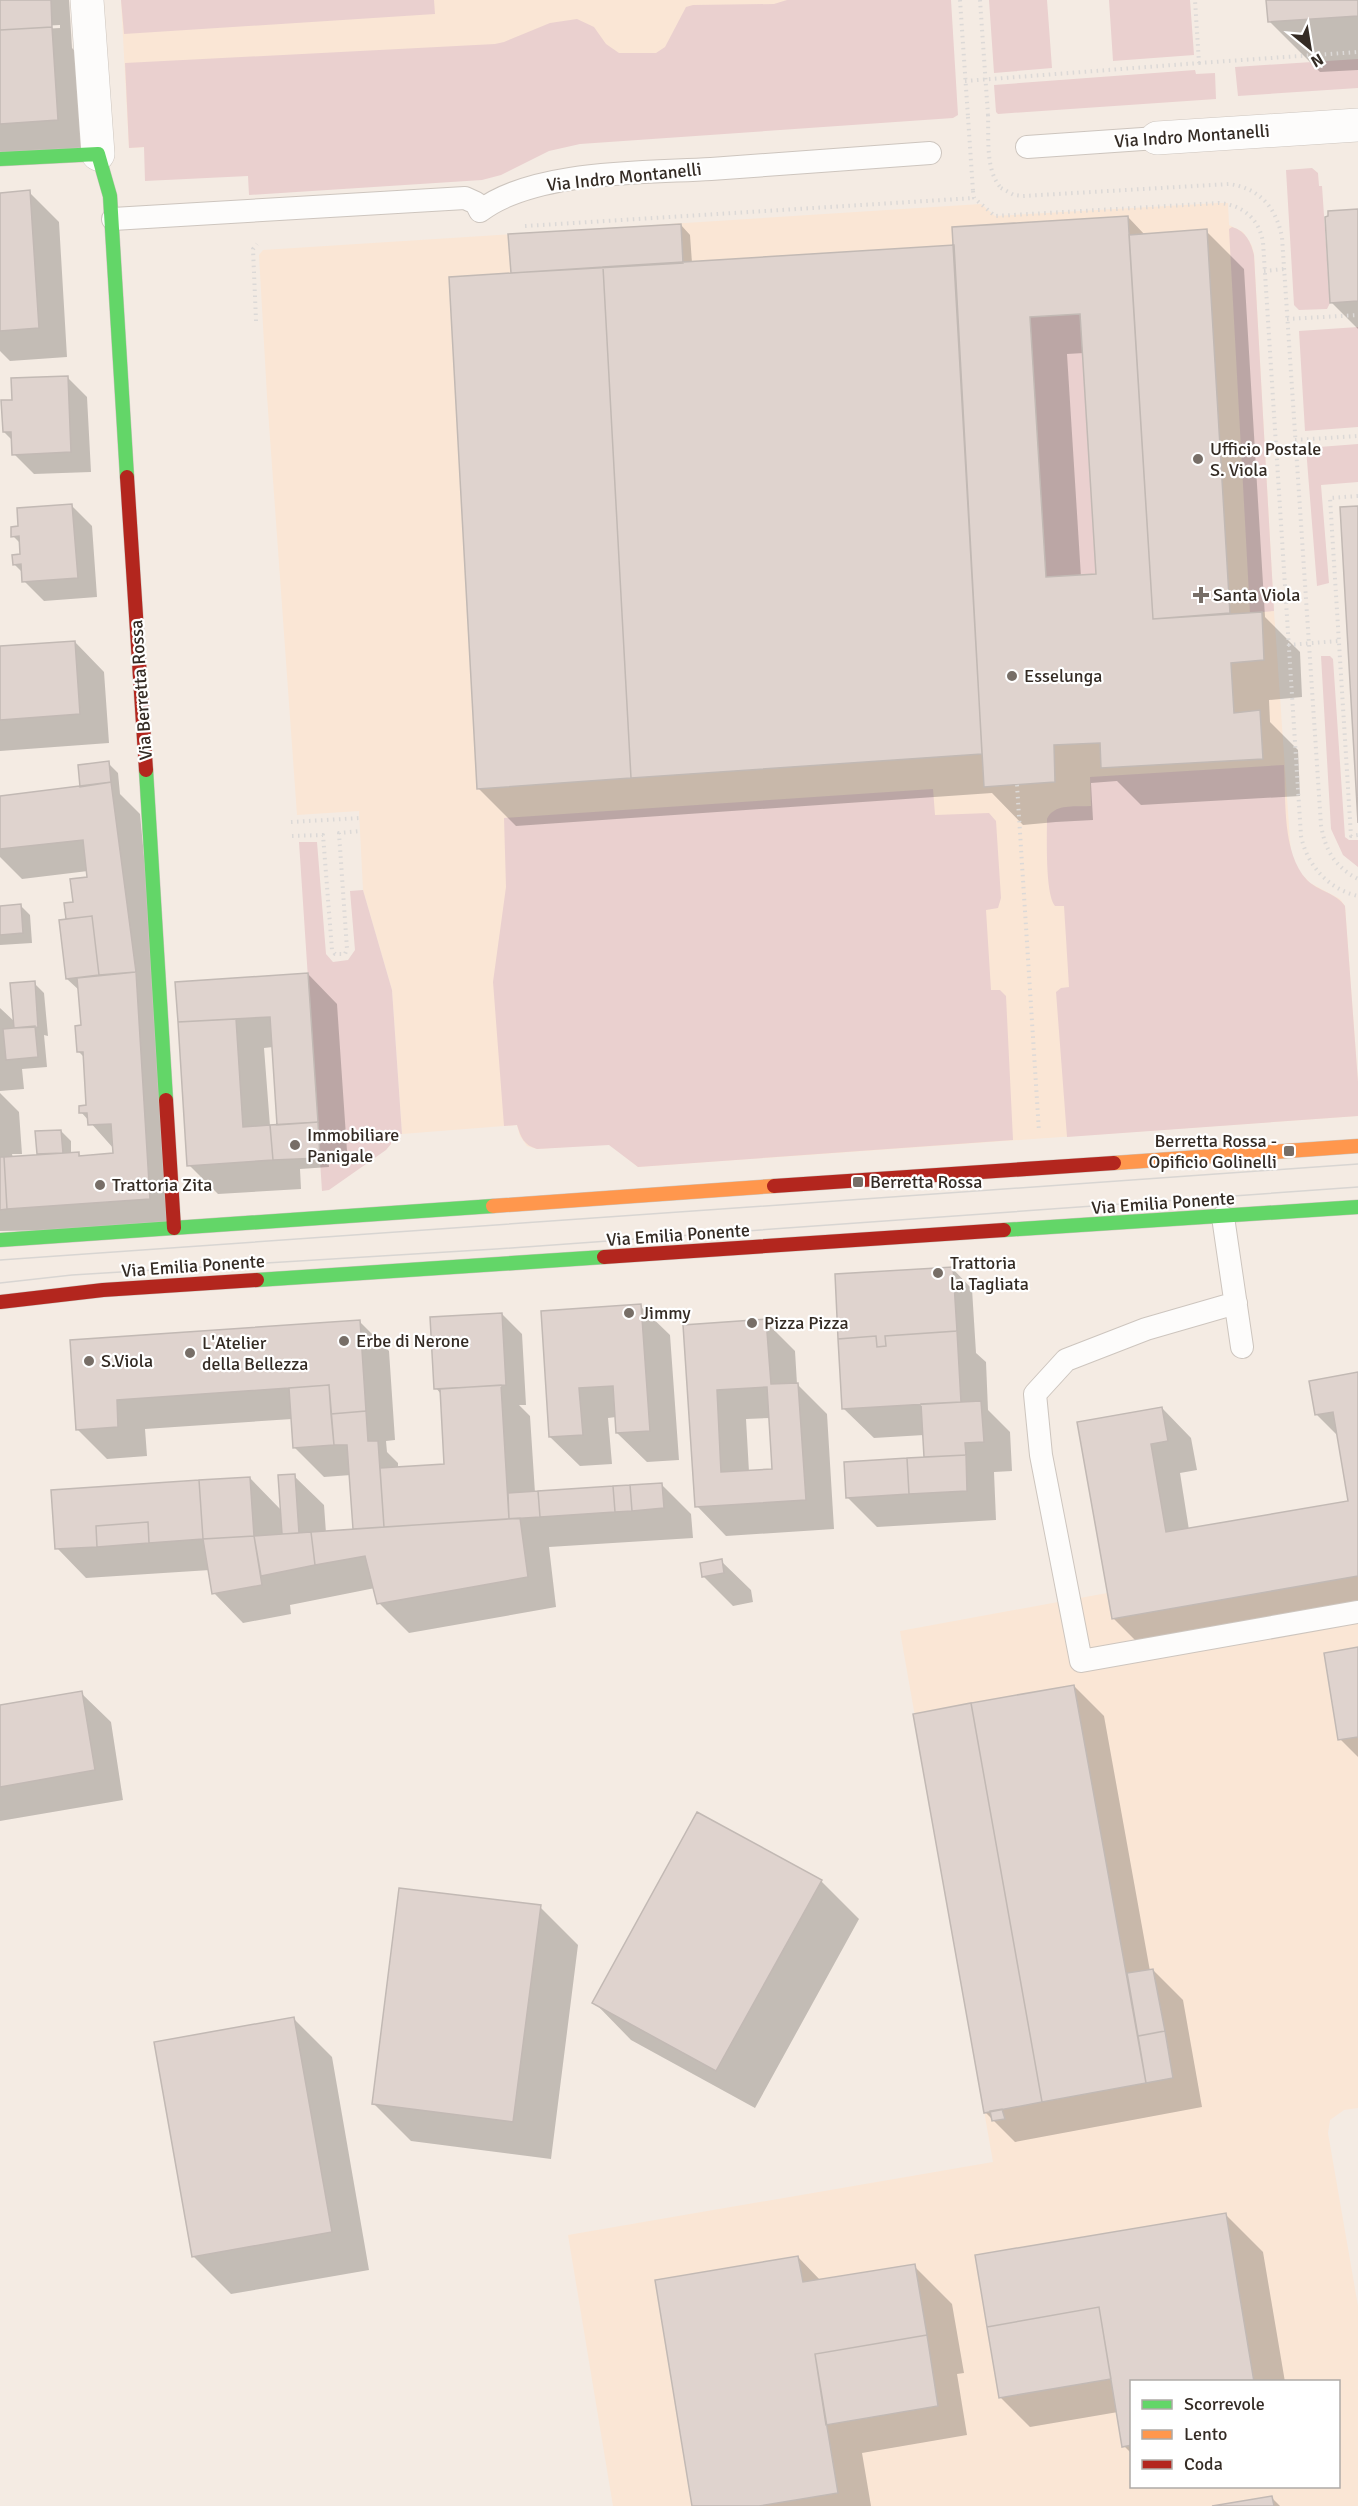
<svg xmlns="http://www.w3.org/2000/svg" width="1358" height="2506" font-family="Signika,sans-serif">
	<style>
		.built { fill: #fae6d5; fill-rule: evenodd }
		.green { fill: #ead0cf }
		.shadow { fill: #0003; fill-rule: evenodd }
		.building { fill: #dfd3ce; stroke: #c2b9b4; stroke-width: 1.5; fill-rule: evenodd }
		.lines { fill: none; stroke-linecap: round; stroke-linejoin: round }
		.lane-casing { stroke: #cdc5be; stroke-width: 24 }
		.street-casing { stroke: #cdc5be; stroke-width: 34 }
		.fast-casing { stroke: #cdc5be; stroke-width: 15 }
		.slow-casing { stroke: #cdc5be; stroke-width: 15 }
		.jam-casing { stroke: #cdc5be; stroke-width: 15 }
		.path { stroke: #dcd9d7; stroke-width: 4; stroke-dasharray: 1.5 4.5; stroke-linecap: butt }
		.lane { stroke: #fdfcfb; stroke-width: 22 }
		.street { stroke: #fdfcfb; stroke-width: 33 }
		.fast { stroke: #63d668; stroke-width: 14 }
		.slow { stroke: #ff974d; stroke-width: 14 }
		.jam { stroke: #b3261e; stroke-width: 14 }
		.tram { stroke: #d8d5d2; stroke-width: 1.5 }
		.path-bridge { stroke: #dcd9d7; stroke-width: 4; stroke-dasharray: 1.5 4.5; stroke-linecap: butt }
		.poi-dot { fill: #776e67; stroke: #fff; stroke-width: 2 }
		.labels { text-anchor: middle; stroke-width: 4.5; stroke-linejoin: round; paint-order: stroke }
		.street-label { font-size: 18px; fill: #342b24; stroke: #fff }
		.poi-label { font-size: 18px; fill: #342b24; stroke: #fff; text-anchor: start }
	</style>
	<rect width="100%" height="100%" fill="#f4ebe3"/>
	<!-- built -->
	<path class="built" d="M 121,0 L 876,0 L 882,109 L 129,148 Z
		M 1219,203 L 1228,203 L 1229,225 L 1243,232 L 1252,246 L 1254,255 L 1274,611 L 1291,855 L 1297,869 L 1310,883 L 1340,899 L 1345,906 L 1358,1082 L 1358,1116 L 638,1167 L 609,1144 L 537,1149 L 527,1146 L 520,1136 L 517,1125 L 402,1134 L 392,990 L 363,890 L 359,811 L 297,815 L 267,396 L 259,255 L 263,250 L 981,204 L 995,216 Z
		M 1358,1547 L 1358,2108 L 1344,2110 L 1330,2120 L 1328,2133 L 1358,2306 L 1358,2506 L 613,2506 L 568,2235 L 993,2162 L 900,1631 ZM 1132,2382 L 1338,2382 L 1338,2486 L 1132,2486 Z"/>
	<!-- green -->
	<path class="green" d="M 121,0 L 434,0 L 435,14 L 124,34 Z
		M 787,0 L 951,0 L 958,115 L 953,118 L 580,144 L 549,151 L 501,175 L 482,180 L 249,195 L 248,176 L 145,181 L 144,147 L 129,148 L 125,63 L 495,44 L 504,42 L 550,23 L 577,19 L 594,27 L 606,44 L 619,53 L 656,53 L 665,47 L 686,7 L 693,5 L 774,4 Z
		M 989,0 L 1047,0 L 1052,68 L 994,73 Z
		M 1109,0 L 1190,0 L 1194,55 L 1113,61 Z
		M 1358,59 L 1358,88 L 1238,96 L 1235,67 Z
		M 1195,70 L 1196,74 L 1215,73 L 1216,99 L 998,114 L 996,112 L 994,85 Z
		M 1312,168 L 1318,173 L 1319,186 L 1322,186 L 1330,303 L 1327,309 L 1299,310 L 1294,305 L 1286,170 Z
		M 1232,227 C 1246,231 1251,242 1254,255 L 1274,611 L 1250,613 L 1229,229 Z
		M 1080,314 L 1096,574 L 1046,577 L 1030,317 Z
		M 1358,327 L 1358,427 L 1305,431 L 1299,331 Z
		M 1358,444 L 1358,482 L 1321,485 L 1329,583 L 1317,586 L 1306,448 Z
		M 1321,656 L 1330,656 L 1333,659 L 1345,837 L 1349,840 L 1358,840 L 1358,867 L 1343,855 L 1331,829 Z
		M 1284,765 C 1286,801 1282,853 1307,880 C 1318,891 1336,893 1345,906 L 1358,1082 L 1358,1116 L 1067,1137 L 1056,992 L 1061,988 L 1069,987 L 1064,906 L 1055,906 C 1045,894 1047,837 1047,819 C 1054,803 1076,807 1091,806 L 1090,777 Z
		M 933,789 L 935,815 L 989,813 L 996,821 L 1001,898 L 998,908 L 986,910 L 991,990 L 1000,990 L 1006,996 L 1013,1140 L 638,1167 L 609,1145 L 537,1149 C 524,1145 521,1138 517,1125 L 504,1126 L 493,982 L 506,887 L 504,818 Z
		M 299,842 L 317,842 L 326,954 L 333,962 L 348,960 L 355,950 L 350,891 L 363,890 L 392,990 L 402,1134 L 391,1135 L 391,1144 L 386,1150 L 329,1190 L 322,1191 Z"/>
	<!-- shadow -->
	<path class="shadow" d="M 0,0 L 69,0 L 72,48 L 81,58 L 87,149 L 0,155 ZM 60,25 L 60,28 L 1,31 L 1,28 Z
		M 1268,0 L 1358,0 L 1358,70 L 1320,72 L 1269,21 Z
		M 29,192 L 59,222 L 67,357 L 10,361 L 0,351 L 0,194 Z
		M 1358,211 L 1358,329 L 1331,302 Z
		M 1128,217 L 1145,235 L 1206,231 L 1244,269 L 1265,617 L 1300,652 L 1302,697 L 1269,700 L 1270,722 L 1298,750 L 1300,796 L 1141,805 L 1117,781 L 1091,783 L 1093,820 L 1056,822 L 1023,825 L 992,793 L 516,826 L 478,788 L 512,274 L 681,225 L 690,235 L 692,263 L 955,246 ZM 1084,353 L 1097,576 L 1081,577 L 1067,354 Z
		M 67,377 L 87,397 L 91,472 L 34,474 L 14,454 L 13,441 L 4,432 L 14,401 Z
		M 72,506 L 92,526 L 97,597 L 44,601 L 24,581 L 23,573 L 14,564 L 22,555 L 21,544 L 13,536 L 20,527 Z
		M 75,642 L 104,672 L 109,743 L 0,751 L 0,647 Z
		M 108,763 L 118,773 L 120,794 L 140,814 L 179,1228 L 0,1231 L 0,1093 L 19,1112 L 22,1154 L 12,1154 L 13,1158 L 40,1156 L 38,1154 L 61,1131 L 71,1141 L 71,1154 L 78,1153 L 82,1157 L 114,1154 L 114,1149 L 81,1112 L 88,1106 L 85,1058 L 78,1051 L 82,1027 L 80,991 L 67,979 L 65,904 L 75,904 L 89,879 L 88,871 L 22,879 L 0,857 L 0,797 L 82,787 Z
		M 21,906 L 30,915 L 32,943 L 0,945 L 0,907 Z
		M 308,974 L 337,1004 L 347,1151 L 328,1152 L 329,1167 L 300,1169 L 301,1189 L 218,1194 L 189,1165 L 177,983 ZM 273,1047 L 279,1126 L 270,1126 L 264,1048 Z
		M 34,983 L 44,993 L 48,1036 L 44,1035 L 47,1067 L 22,1069 L 24,1089 L 0,1091 L 0,1008 L 15,1022 Z
		M 952,1268 L 972,1289 L 976,1353 L 986,1362 L 988,1410 L 1010,1432 L 1012,1471 L 994,1472 L 996,1520 L 877,1527 L 847,1497 L 925,1459 L 924,1435 L 874,1438 L 844,1409 Z
		M 640,1306 L 670,1335 L 679,1460 L 647,1462 L 617,1433 L 616,1417 L 608,1418 L 612,1464 L 580,1466 L 550,1437 L 543,1312 Z
		M 502,1314 L 522,1334 L 526,1405 L 519,1405 L 530,1416 L 535,1493 L 661,1484 L 691,1514 L 693,1538 L 549,1547 L 556,1607 L 409,1633 L 379,1603 L 375,1588 L 290,1605 L 291,1614 L 243,1623 L 214,1593 L 210,1570 L 86,1578 L 57,1548 L 250,1478 L 282,1511 L 294,1476 L 324,1505 L 326,1533 L 356,1530 L 354,1528 L 351,1475 L 324,1477 L 294,1447 L 292,1419 L 145,1429 L 147,1456 L 107,1459 L 77,1429 L 72,1341 L 360,1322 L 389,1351 L 395,1440 L 386,1441 L 387,1452 L 398,1463 L 398,1469 L 446,1466 L 441,1394 L 436,1388 ZM 479,1385 L 479,1388 L 453,1389 L 453,1386 Z
		M 765,1321 L 795,1351 L 797,1384 L 827,1414 L 834,1529 L 726,1536 L 697,1506 L 684,1326 ZM 770,1418 L 774,1471 L 749,1472 L 746,1419 Z
		M 1358,1374 L 1358,1610 L 1143,1648 L 1113,1618 L 1079,1423 L 1162,1408 L 1191,1438 L 1197,1470 L 1180,1473 L 1189,1530 L 1350,1502 L 1338,1436 L 1316,1414 Z
		M 721,1561 L 751,1590 L 753,1602 L 733,1606 L 703,1576 Z
		M 1358,1649 L 1358,1757 L 1340,1739 Z
		M 1074,1686 L 1104,1716 L 1150,1971 L 1153,1970 L 1183,2000 L 1202,2107 L 1015,2142 L 985,2112 Z
		M 81,1693 L 111,1722 L 123,1800 L 0,1821 L 0,1707 Z
		M 698,1814 L 821,1881 L 859,1919 L 755,2108 L 631,2040 L 594,2002 Z
		M 540,1907 L 578,1945 L 551,2159 L 411,2141 L 373,2103 Z
		M 294,2019 L 332,2057 L 369,2270 L 231,2294 L 193,2256 Z
		M 1225,2214 L 1263,2252 L 1285,2382 L 1132,2382 L 1132,2454 L 1124,2446 L 1118,2412 L 1030,2427 L 1000,2397 Z
		M 798,2257 L 821,2281 L 914,2266 L 952,2304 L 964,2373 L 957,2374 L 967,2435 L 862,2453 L 871,2506 L 694,2506 Z
		M 1272,2498 L 1280,2506 L 1221,2506 Z"/>
	<!-- building -->
	<path class="building" d="M 0,0 L 51,0 L 52,27 L 0,30 Z
		M 1266,0 L 1358,0 L 1358,16 L 1268,22 Z
		M 52,27 L 58,120 L 0,124 L 0,30 Z
		M 30,190 L 39,328 L 0,331 L 0,193 Z
		M 1358,209 L 1358,301 L 1330,303 L 1325,217 L 1328,216 L 1328,211 Z
		M 1128,216 L 1153,619 L 1262,612 L 1264,660 L 1231,663 L 1234,713 L 1260,710 L 1263,759 L 1101,768 L 1100,743 L 1054,745 L 1055,782 L 984,787 L 952,227 ZM 1080,314 L 1096,574 L 1046,577 L 1030,317 Z
		M 681,224 L 683,263 L 511,273 L 508,234 Z
		M 1207,229 L 1230,613 L 1153,619 L 1129,235 Z
		M 954,245 L 982,754 L 631,778 L 603,267 Z
		M 603,267 L 631,778 L 477,789 L 449,277 Z
		M 68,376 L 71,452 L 12,455 L 11,432 L 3,432 L 1,400 L 12,400 L 11,378 Z
		M 72,504 L 78,578 L 22,582 L 21,564 L 13,565 L 12,555 L 20,554 L 19,536 L 11,537 L 11,527 L 18,526 L 17,508 Z
		M 1358,506 L 1358,823 L 1340,507 Z
		M 75,641 L 80,714 L 0,720 L 0,646 Z
		M 109,761 L 111,782 L 80,787 L 78,765 Z
		M 111,782 L 136,972 L 99,975 L 92,916 L 66,919 L 64,903 L 73,902 L 70,879 L 87,877 L 83,840 L 0,849 L 0,796 Z
		M 21,904 L 23,933 L 0,935 L 0,906 Z
		M 92,916 L 99,975 L 66,979 L 59,920 Z
		M 136,972 L 150,1199 L 7,1209 L 4,1157 L 79,1152 L 79,1156 L 113,1153 L 111,1124 L 88,1125 L 87,1113 L 79,1113 L 79,1106 L 86,1105 L 83,1052 L 77,1052 L 75,1026 L 81,1025 L 77,978 Z
		M 308,973 L 318,1122 L 277,1125 L 270,1017 L 178,1022 L 175,982 Z
		M 35,981 L 38,1027 L 14,1028 L 10,983 Z
		M 236,1019 L 243,1127 L 270,1125 L 273,1160 L 187,1166 L 178,1022 Z
		M 35,1026 L 38,1057 L 6,1060 L 3,1029 Z
		M 318,1122 L 320,1158 L 273,1160 L 270,1125 Z
		M 61,1130 L 63,1153 L 37,1154 L 35,1131 Z
		M 0,1157 L 4,1157 L 7,1209 L 0,1210 Z
		M 953,1267 L 957,1331 L 885,1336 L 886,1346 L 877,1347 L 876,1336 L 838,1339 L 835,1274 Z
		M 641,1304 L 650,1431 L 616,1433 L 613,1386 L 579,1388 L 583,1435 L 549,1437 L 541,1311 Z
		M 502,1313 L 506,1385 L 434,1389 L 430,1317 Z
		M 766,1319 L 771,1384 L 798,1383 L 806,1500 L 695,1507 L 683,1325 ZM 767,1387 L 772,1469 L 721,1472 L 717,1390 Z
		M 360,1320 L 366,1411 L 331,1414 L 329,1385 L 289,1388 L 117,1400 L 118,1427 L 76,1430 L 70,1340 Z
		M 957,1331 L 961,1402 L 842,1409 L 838,1339 L 876,1336 L 877,1347 L 886,1346 L 885,1336 Z
		M 1358,1372 L 1358,1576 L 1112,1619 L 1077,1422 L 1162,1407 L 1168,1441 L 1151,1444 L 1166,1532 L 1348,1501 L 1333,1412 L 1315,1415 L 1309,1381 Z
		M 329,1385 L 334,1445 L 293,1448 L 289,1388 Z
		M 501,1385 L 509,1519 L 384,1527 L 380,1468 L 444,1464 L 440,1389 Z
		M 981,1401 L 984,1442 L 965,1443 L 966,1455 L 924,1457 L 921,1404 Z
		M 366,1411 L 368,1441 L 378,1441 L 384,1527 L 353,1529 L 347,1445 L 334,1445 L 331,1414 Z
		M 966,1455 L 967,1491 L 909,1494 L 907,1458 Z
		M 907,1458 L 909,1494 L 846,1498 L 844,1462 Z
		M 295,1474 L 299,1533 L 282,1534 L 278,1475 Z
		M 250,1477 L 254,1536 L 203,1539 L 199,1480 Z
		M 199,1480 L 203,1539 L 149,1543 L 148,1522 L 96,1526 L 97,1547 L 55,1549 L 51,1490 Z
		M 662,1483 L 664,1508 L 632,1511 L 630,1485 Z
		M 630,1485 L 632,1511 L 615,1512 L 613,1486 Z
		M 613,1486 L 615,1512 L 540,1517 L 538,1491 Z
		M 538,1491 L 540,1517 L 509,1519 L 508,1493 Z
		M 520,1518 L 528,1577 L 377,1604 L 365,1556 L 315,1565 L 311,1532 Z
		M 148,1522 L 149,1543 L 97,1547 L 96,1526 Z
		M 311,1532 L 315,1565 L 261,1576 L 254,1536 Z
		M 254,1536 L 262,1585 L 212,1594 L 203,1539 Z
		M 722,1559 L 724,1573 L 702,1577 L 700,1563 Z
		M 1358,1647 L 1358,1737 L 1338,1740 L 1324,1653 Z
		M 1074,1685 L 1146,2083 L 1042,2102 L 971,1703 Z
		M 82,1691 L 95,1770 L 0,1787 L 0,1705 Z
		M 971,1703 L 1042,2102 L 984,2113 L 913,1714 Z
		M 697,1812 L 822,1880 L 716,2071 L 592,2003 Z
		M 399,1888 L 541,1905 L 513,2122 L 372,2104 Z
		M 1153,1969 L 1165,2031 L 1138,2036 L 1127,1973 Z
		M 294,2017 L 332,2232 L 192,2257 L 154,2042 Z
		M 1165,2031 L 1173,2078 L 1146,2083 L 1138,2036 Z
		M 1002,2109 L 1005,2119 L 992,2121 L 990,2111 Z
		M 1226,2213 L 1254,2382 L 1132,2382 L 1132,2445 L 1122,2447 L 1099,2307 L 987,2327 L 975,2255 Z
		M 798,2256 L 803,2282 L 915,2264 L 927,2335 L 815,2354 L 838,2493 L 759,2506 L 692,2506 L 655,2280 Z
		M 1099,2307 L 1111,2379 L 999,2398 L 987,2327 Z
		M 927,2335 L 938,2406 L 826,2425 L 815,2354 Z
		M 1272,2496 L 1274,2506 L 1212,2506 Z"/>
	<g class="lines">
		<defs>
			<path id="lane" d="M 1027,147 L 1157,138
				M 113,219 L 465,198 L 476,203 L 480,211 C 534,170 644,173 711,169 C 784,164 857,158 930,153
				M 1223,1217 L 1242,1347
				M 1236,1303 L 1146,1329 L 1066,1360 L 1035,1394 L 1041,1455 L 1081,1661 L 1357,1612"/>
			<path id="street" d="M 87,0 L 98,154
				M 1157,138 L 1358,125"/>
			<path id="fast" d="M 0,159 L 98,154 L 110,196 L 127,477
				M 146,770 L 166,1100
				M 1004,1230 L 1358,1207
				M 0,1240 L 493,1206
				M 257,1280 L 604,1257"/>
			<path id="slow" d="M 1114,1163 L 1358,1146
				M 493,1206 L 774,1186"/>
			<path id="jam" d="M 127,477 L 146,770
				M 166,1100 L 174,1228
				M 774,1186 L 1114,1163
				M 604,1257 L 1004,1230
				M 0,1302 L 103,1290 L 257,1280"/>
		</defs>
		<!-- lane casing -->
		<use href="#lane" class="lane-casing"/>
		<!-- street casing -->
		<use href="#street" class="street-casing"/>
		<!-- fast casing -->
		<use href="#fast" class="fast-casing"/>
		<!-- slow casing -->
		<use href="#slow" class="slow-casing"/>
		<!-- jam casing -->
		<use href="#jam" class="jam-casing"/>
		<!-- path -->
		<path class="path" d="M 960,0 L 968,117
			M 980,0 L 988,115
			M 1199,63 L 1358,52
			M 965,81 L 1199,63 L 1195,0
			M 1001,188 L 1014,195 L 1023,196 L 1229,184 C 1259,188 1276,207 1282,237 L 1321,825 C 1325,850 1335,867 1358,879
			M 973,191 L 974,198 L 995,216 L 1219,203 C 1243,205 1259,219 1263,242 L 1301,836 C 1307,865 1328,889 1358,896
			M 525,226 L 974,198
			M 1264,271 L 1284,269
			M 1287,319 L 1358,315
			M 256,321 L 253,249 L 257,244
			M 1295,440 L 1358,436
			M 1358,496 L 1330,498 L 1351,836 L 1358,835
			M 1288,645 L 1338,641
			M 1017,785 L 1039,1132
			M 291,822 L 360,818
			M 292,836 L 323,835 L 332,950 L 335,954 L 345,954 L 347,949 L 339,833 L 360,831"/>
		<!-- lane -->
		<use href="#lane" class="lane"/>
		<!-- street -->
		<use href="#street" class="street"/>
		<!-- fast -->
		<use href="#fast" class="fast"/>
		<!-- slow -->
		<use href="#slow" class="slow"/>
		<!-- jam -->
		<use href="#jam" class="jam"/>
		<!-- tram -->
		<path class="tram" d="M 0,1260 L 1358,1164
			M 0,1283 L 72,1275 L 496,1249 L 1358,1187"/>
		<!-- path-bridge -->
		<path class="path-bridge" d="M 988,115 C 989,138 985,170 1001,188
			M 968,117 L 973,191"/>
	</g>
	<!-- markers -->
	<g class="poi-dot">
		<circle cx="1198" cy="459" r="6"/>
		<path d="M1198 586h6v6h6v6h-6v6h-6v-6h-6v-6h6z"/>
		<circle cx="1012" cy="676" r="6"/>
		<circle cx="295" cy="1145" r="6"/>
		<rect x="1283" y="1145" width="12" height="12" rx="3"/>
		<rect x="852" y="1176" width="12" height="12" rx="3"/>
		<circle cx="100" cy="1185" r="6"/>
		<circle cx="938" cy="1273" r="6"/>
		<circle cx="629" cy="1313" r="6"/>
		<circle cx="752" cy="1323" r="6"/>
		<circle cx="344" cy="1341" r="6"/>
		<circle cx="190" cy="1353" r="6"/>
		<circle cx="89" cy="1361" r="6"/>
	</g>
	<g class="labels">
		<!-- street labels -->
		<g class="street-label">
			<text transform="translate(1192 136) rotate(-4)" y="6">Via Indro Montanelli</text>
			<text transform="translate(624 177) rotate(-6)" y="6">Via Indro Montanelli</text>
			<text transform="translate(141 690) rotate(-94)" y="6">Via Berretta Rossa</text>
			<text transform="translate(1163 1203) rotate(-4)" y="6">Via Emilia Ponente</text>
			<text transform="translate(678 1235) rotate(-4)" y="6">Via Emilia Ponente</text>
			<text transform="translate(193 1266) rotate(-4)" y="6">Via Emilia Ponente</text>
		</g>
		<!-- poi labels -->
		<g class="poi-label">
			<text x="1210" y="455">Ufficio Postale<tspan x="1210" dy="21">S. Viola</tspan></text>
			<text x="1213" y="601">Santa Viola</text>
			<text x="1024" y="682">Esselunga</text>
			<text x="307" y="1141">Immobiliare<tspan x="307" dy="21">Panigale</tspan></text>
			<text x="1277" y="1147" text-anchor="end">Berretta Rossa -<tspan x="1277" dy="21">Opificio Golinelli</tspan></text>
			<text x="870" y="1188">Berretta Rossa</text>
			<text x="112" y="1191">Trattoria Zita</text>
			<text x="950" y="1269">Trattoria<tspan x="950" dy="21">la Tagliata</tspan></text>
			<text x="641" y="1319">Jimmy</text>
			<text x="764" y="1329">Pizza Pizza</text>
			<text x="356" y="1347">Erbe di Nerone</text>
			<text x="202" y="1349">L'Atelier<tspan x="202" dy="21">della Bellezza</tspan></text>
			<text x="101" y="1367">S.Viola</text>
		</g>
	</g>
	<!-- legend -->
	<rect x="1130" y="2380" width="210" height="108" fill="#ffffff" stroke="#aeaaa7" stroke-width="1.5"/>
	<rect x="1142" y="2400" width="30" height="9" fill="#63d668" stroke="#aeaaa7" stroke-width="1.5"/>
	<text x="1184" y="2410" font-size="18" fill="#342b24">Scorrevole</text>
	<rect x="1142" y="2430" width="30" height="9" fill="#ff974d" stroke="#aeaaa7" stroke-width="1.5"/>
	<text x="1184" y="2440" font-size="18" fill="#342b24">Lento</text>
	<rect x="1142" y="2460" width="30" height="9" fill="#b3261e" stroke="#aeaaa7" stroke-width="1.5"/>
	<text x="1184" y="2470" font-size="18" fill="#342b24">Coda</text>
	<!-- north arrow -->
	<g transform="translate(1310 48) rotate(150)" stroke="#ffffff" stroke-width="4.5" paint-order="stroke">
	<path d="M0-4.5L10 22L0 15L-10 22Z" fill="#342b24"/>
	<text y="-9" font-size="16" font-weight="bold" text-anchor="middle" fill="#342b24">N</text>
	</g>
</svg>
